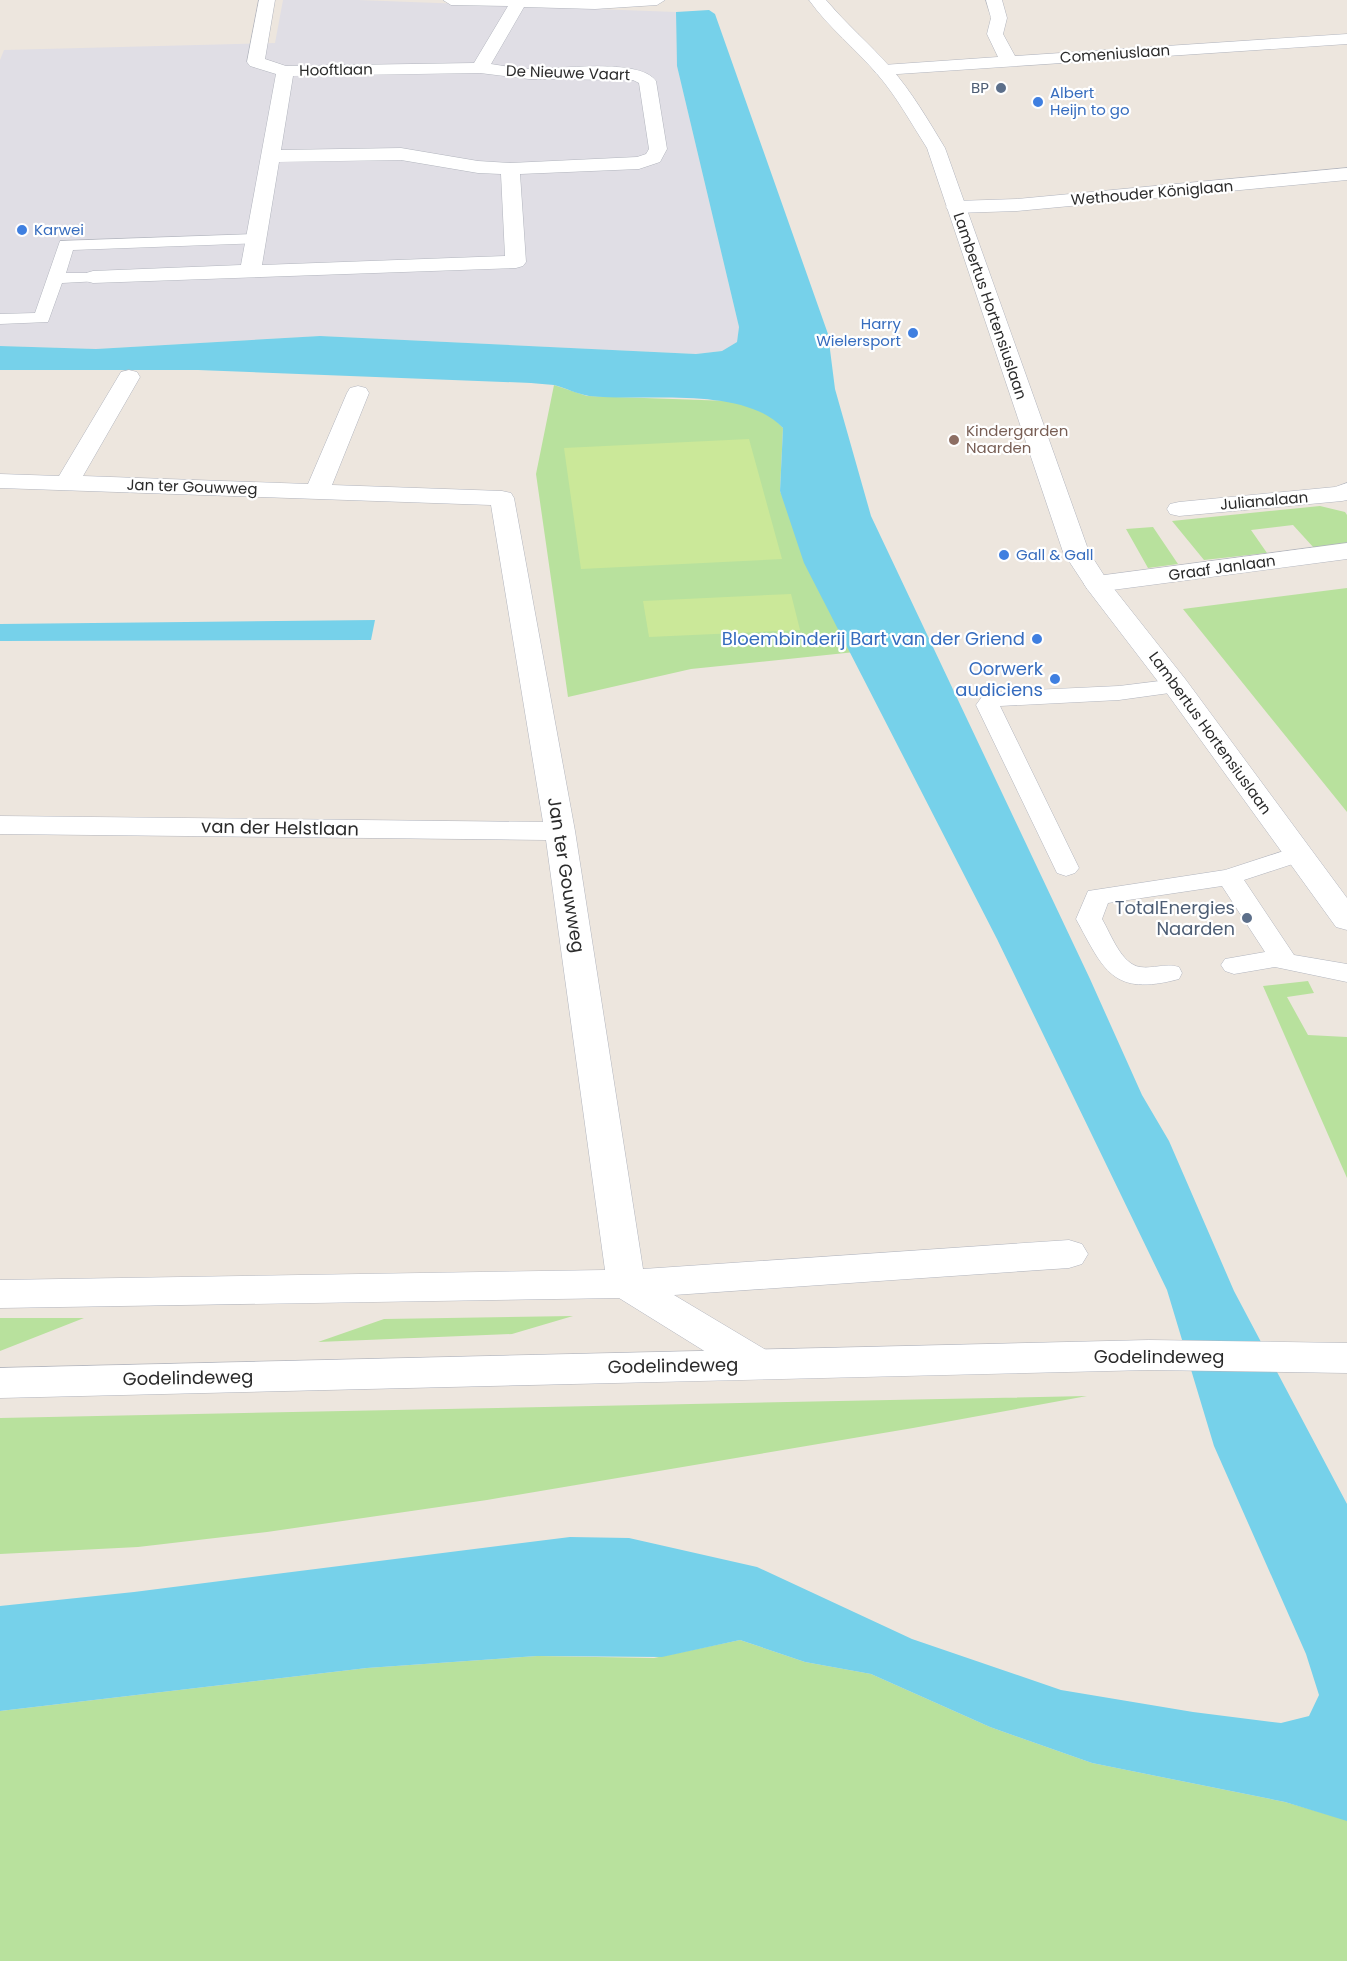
<svg xmlns="http://www.w3.org/2000/svg" width="1347" height="1961" font-family="Poppins,sans-serif">
	<style>
		.industrial { fill: #e0dee5 }
		.green { fill: #b8e19d }
		.pitch { fill: #cbe899 }
		.water { fill: #76d1ea }
		.lines { fill: none; stroke-linecap: round; stroke-linejoin: round }
		.lane-casing { stroke: #b2b5be; stroke-width: 1 }
		.street-casing { stroke: #b2b5be; stroke-width: 1 }
		.secondary-casing { stroke: #b2b5be; stroke-width: 1 }
		.lane { fill: #fff; fill-rule: evenodd }
		.street { fill: #fff; fill-rule: evenodd }
		.secondary { fill: #fff; fill-rule: evenodd }
		.service-dot { fill: #5c6f8a; stroke: #fff; stroke-width: 2 }
		.shop-dot { fill: #3f7fe0; stroke: #fff; stroke-width: 2 }
		.education-dot { fill: #8d6e63; stroke: #fff; stroke-width: 2 }
		.labels { text-anchor: middle; stroke-width: 4.5; stroke-linejoin: round; paint-order: stroke }
		.far-street-label { font-size: 15px; fill: #2b2b2b; stroke: #fff }
		.far-service-label { font-size: 15px; fill: #4e5e75; stroke: #fff; text-anchor: end }
		.far-shop-label { font-size: 15px; fill: #366cbe; stroke: #fff; text-anchor: start }
		.far-education-label { font-size: 15px; fill: #785e54; stroke: #fff; text-anchor: start }
		.shop-label { font-size: 18px; fill: #366cbe; stroke: #fff; text-anchor: end }
		.street-label { font-size: 18px; fill: #2b2b2b; stroke: #fff }
		.service-label { font-size: 18px; fill: #4e5e75; stroke: #fff; text-anchor: end }
	</style>
	<rect width="100%" height="100%" fill="#ede6de"/>
	<!-- industrial -->
	<path class="industrial" d="M 283,0 L 358,0 L 676,12 L 677,66 L 739,327 L 737,342 L 722,351 L 696,354 L 320,336 L 96,349 L 0,346 L 0,60 L 4,50 L 275,43 Z"/>
	<!-- green -->
	<path class="green" d="M 554,385 L 587,396 L 730,401 L 755,408 L 773,417 L 783,428 L 780,491 L 855,652 L 691,669 L 568,697 L 536,474 Z
		M 1320,506 L 1345,512 L 1347,515 L 1347,544 L 1314,548 L 1293,525 L 1251,530 L 1267,553 L 1204,560 L 1172,521 Z
		M 1153,527 L 1178,564 L 1148,568 L 1126,529 Z
		M 1347,588 L 1347,812 L 1183,609 Z
		M 1308,981 L 1314,993 L 1287,997 L 1308,1035 L 1347,1037 L 1347,1178 L 1263,986 Z
		M 573,1316 L 512,1334 L 318,1342 L 384,1319 Z
		M 0,1318 L 84,1318 L 0,1351 Z
		M 1087,1396 L 913,1428 L 487,1500 L 267,1532 L 138,1547 L 0,1554 L 0,1418 Z
		M 740,1640 L 805,1662 L 871,1674 L 990,1727 L 1092,1763 L 1285,1802 L 1347,1820 L 1347,1961 L 0,1961 L 0,1711 L 367,1668 L 537,1656 L 654,1658 Z"/>
	<!-- pitch -->
	<path class="pitch" d="M 749,439 L 782,559 L 581,569 L 564,448 Z
		M 791,594 L 800,630 L 649,637 L 643,601 Z"/>
	<!-- water -->
	<path class="water" d="M 709,10 L 715,14 L 828,334 L 835,389 L 871,516 L 1090,979 L 1142,1095 L 1169,1141 L 1234,1291 L 1347,1504 L 1347,1821 L 1285,1802 L 1092,1763 L 990,1727 L 871,1674 L 805,1662 L 740,1640 L 662,1657 L 537,1656 L 367,1668 L 0,1711 L 0,1606 L 134,1592 L 570,1537 L 629,1538 L 757,1567 L 912,1639 L 1061,1690 L 1193,1712 L 1281,1723 L 1309,1716 L 1319,1695 L 1306,1654 L 1214,1446 L 1167,1290 L 997,939 L 804,563 L 780,491 L 783,428 C 742,385 646,402 589,396 C 577,394 566,388 554,385 C 546,384 538,384 531,383 L 198,370 L 0,370 L 0,346 L 96,349 L 320,336 L 696,354 L 722,351 L 737,342 L 739,327 L 677,66 L 676,12 Z
		M 375,620 L 371,640 L 0,641 L 0,624 Z"/>
	<g class="lines">
		<defs>
			<path id="lane" d="M 255,234 L 261,235 L 263,239 L 261,243 L 73,250 L 66,273 L 99,273 L 102,277 L 99,281 L 62,283 L 48,322 L 0,324 L 0,314 L 35,313 L 60,241 Z
				M 1176,679 L 1184,681 L 1187,686 L 1184,691 L 1119,700 L 1000,706 L 1079,868 L 1075,873 L 1066,876 L 1057,873 L 976,705 L 984,694 L 992,692 L 1119,686 Z
				M 1299,846 L 1308,849 L 1312,854 L 1308,859 L 1244,880 L 1294,955 L 1347,964 L 1347,982 L 1275,967 L 1234,974 L 1225,971 L 1221,965 L 1225,959 L 1265,952 L 1222,886 L 1108,903 L 1102,919 C 1111,934 1121,964 1140,967 C 1153,969 1165,963 1179,967 L 1182,973 L 1179,979 C 1112,997 1104,970 1076,919 L 1088,891 L 1225,870 Z"/>
			<path id="street" d="M 259,0 L 275,0 L 265,59 L 286,66 L 474,63 L 508,6 L 451,5 L 443,0 L 665,0 L 657,5 L 595,9 L 524,7 L 491,64 C 503,66 516,68 528,69 C 556,70 639,57 656,81 L 667,149 L 660,162 L 639,169 L 520,174 L 526,262 L 523,266 L 516,268 L 93,283 L 86,281 L 82,277 L 86,273 L 93,271 L 241,265 L 276,74 L 250,66 L 247,62 ZM 480,73 L 529,79 L 633,80 L 639,83 L 649,149 L 646,154 L 637,157 L 510,163 L 478,161 L 401,148 L 281,150 L 293,76 ZM 401,160 L 478,173 L 501,174 L 505,256 L 262,265 L 279,162 Z
				M 986,0 L 1002,0 L 1007,18 L 1003,34 L 1015,56 L 1347,34 L 1347,44 L 883,75 L 877,74 L 874,70 L 877,66 L 883,65 L 998,57 L 987,34 L 991,18 Z
				M 1347,168 L 1347,180 L 1017,211 L 956,213 L 949,211 L 946,207 L 949,203 L 956,201 L 1017,199 Z
				M 129,370 L 137,372 L 140,377 L 83,476 L 308,484 L 347,393 L 350,388 L 358,386 L 366,388 L 369,393 L 332,485 L 502,491 L 511,493 L 514,498 L 575,831 L 643,1269 L 1069,1240 L 1082,1244 L 1088,1254 L 1082,1264 L 1069,1268 L 674,1295 L 771,1353 L 777,1364 L 771,1375 L 757,1379 L 743,1375 L 619,1298 L 0,1308 L 0,1280 L 605,1270 L 546,840 L 0,834 L 0,816 L 543,822 L 491,505 L 0,488 L 0,474 L 59,476 L 118,377 L 121,372 Z
				M 1347,483 L 1347,500 L 1342,501 L 1179,516 L 1170,514 L 1167,509 L 1170,504 L 1179,502 L 1335,487 Z
				M 1347,543 L 1347,559 L 1097,592 L 1088,590 L 1084,584 L 1088,578 L 1097,576 Z"/>
			<path id="secondary" d="M 809,0 L 826,0 C 846,24 870,44 890,67 C 912,92 928,120 945,148 L 1089,552 L 1107,580 L 1186,680 L 1347,898 L 1347,930 L 1336,927 L 1166,692 L 1088,590 L 1063,552 L 927,148 C 911,123 897,97 878,75 C 856,49 829,28 809,0 Z
				M 1149,1340 L 1347,1343 L 1347,1373 L 1149,1370 L 0,1398 L 0,1368 Z"/>
		</defs>
		<!-- lane casing -->
		<use href="#lane" class="lane-casing"/>
		<!-- street casing -->
		<use href="#street" class="street-casing"/>
		<!-- secondary casing -->
		<use href="#secondary" class="secondary-casing"/>
		<!-- lane -->
		<use href="#lane" class="lane"/>
		<!-- street -->
		<use href="#street" class="street"/>
		<!-- secondary -->
		<use href="#secondary" class="secondary"/>
	</g>
	<!-- markers -->
	<g class="service-dot">
		<circle cx="1001" cy="88" r="6"/>
		<circle cx="1247" cy="918" r="6"/>
	</g>
	<g class="shop-dot">
		<circle cx="1038" cy="102" r="6"/>
		<circle cx="22" cy="230" r="6"/>
		<circle cx="913" cy="333" r="6"/>
		<circle cx="1004" cy="555" r="6"/>
		<circle cx="1037" cy="639" r="6"/>
		<circle cx="1055" cy="679" r="6"/>
	</g>
	<circle class="education-dot" cx="954" cy="440" r="6"/>
	<g class="labels">
		<!-- far-street labels -->
		<g class="far-street-label">
			<text transform="translate(1115 54) rotate(-4)" y="5">Comeniuslaan</text>
			<text transform="translate(336 70) rotate(-1)" y="5">Hooftlaan</text>
			<text transform="translate(568 73) rotate(2)" y="5">De Nieuwe Vaart</text>
			<text transform="translate(1152 193) rotate(-5)" y="5">Wethouder Königlaan</text>
			<text transform="translate(990 306) rotate(71)" y="5">Lambertus Hortensiuslaan</text>
			<text transform="translate(192 487) rotate(2)" y="5">Jan ter Gouwweg</text>
			<text transform="translate(1264 501) rotate(-5)" y="5">Julianalaan</text>
			<text transform="translate(1222 568) rotate(-8)" y="5">Graaf Janlaan</text>
			<text transform="translate(1210 733) rotate(54)" y="5">Lambertus Hortensiuslaan</text>
		</g>
		<!-- far-service labels -->
		<g class="far-service-label">
			<text x="989" y="93">BP</text>
		</g>
		<!-- far-shop labels -->
		<g class="far-shop-label">
			<text x="1050" y="98">Albert<tspan x="1050" dy="17">Heijn to go</tspan></text>
			<text x="34" y="235">Karwei</text>
			<text x="901" y="329" text-anchor="end">Harry<tspan x="901" dy="17">Wielersport</tspan></text>
			<text x="1016" y="560">Gall &amp; Gall</text>
		</g>
		<!-- far-education labels -->
		<g class="far-education-label">
			<text x="966" y="436">Kindergarden<tspan x="966" dy="17">Naarden</tspan></text>
		</g>
		<!-- shop labels -->
		<g class="shop-label">
			<text x="1025" y="645">Bloembinderij Bart van der Griend</text>
			<text x="1043" y="675">Oorwerk<tspan x="1043" dy="21">audiciens</tspan></text>
		</g>
		<!-- street labels -->
		<g class="street-label">
			<text transform="translate(280 828) rotate(1)" y="6">van der Helstlaan</text>
			<text transform="translate(566 875) rotate(81)" y="6">Jan ter Gouwweg</text>
			<text x="1159" y="1363">Godelindeweg</text>
			<text transform="translate(673 1366) rotate(-1)" y="6">Godelindeweg</text>
			<text transform="translate(188 1378) rotate(-1)" y="6">Godelindeweg</text>
		</g>
		<!-- service labels -->
		<g class="service-label">
			<text x="1235" y="914">TotalEnergies<tspan x="1235" dy="21">Naarden</tspan></text>
		</g>
	</g>
</svg>
